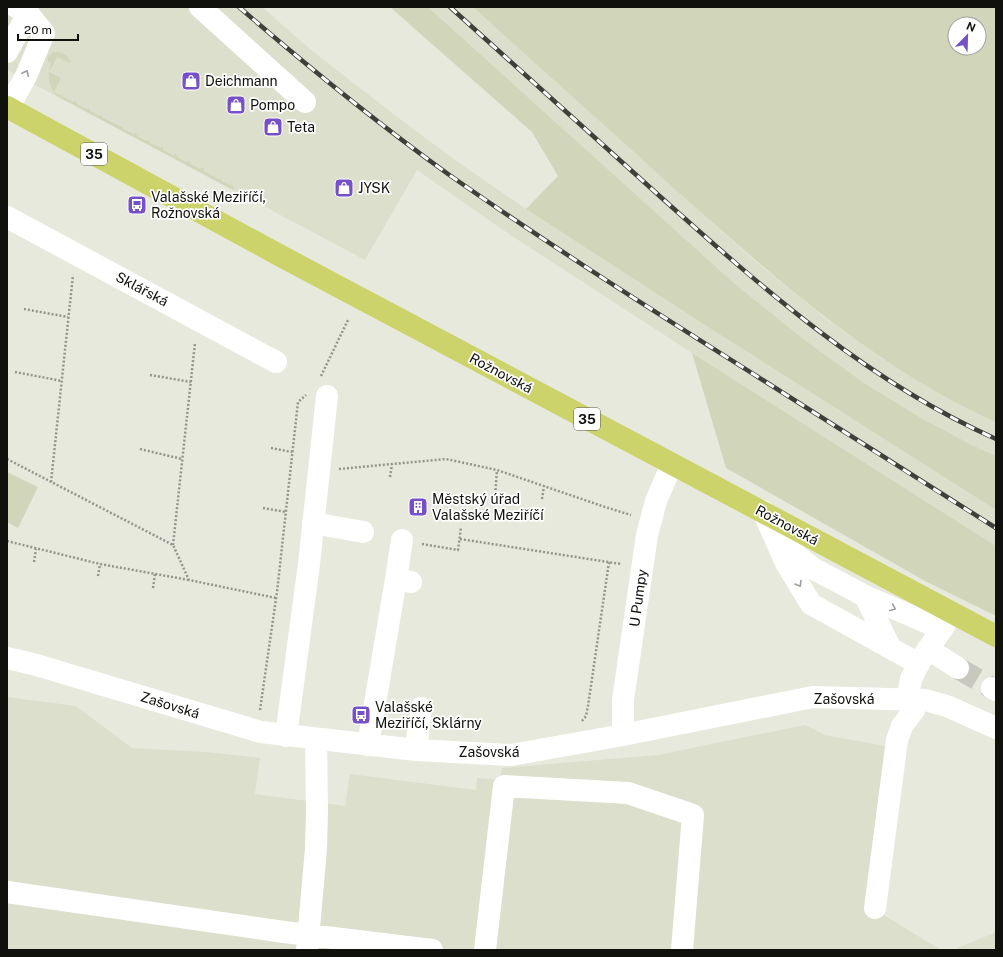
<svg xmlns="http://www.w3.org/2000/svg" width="1003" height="957" font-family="'Public Sans',sans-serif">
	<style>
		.built { fill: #dcdfcb }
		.green { fill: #d1d5b9; fill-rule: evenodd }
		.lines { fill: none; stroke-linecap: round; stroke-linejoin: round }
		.minor-tunnel { stroke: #c8c8be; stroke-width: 22; stroke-dasharray: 22 11; stroke-linecap: butt }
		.path { stroke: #94948b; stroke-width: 2.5; stroke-dasharray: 2 2; stroke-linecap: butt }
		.minor { stroke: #fff; stroke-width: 22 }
		.major { stroke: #cdd36b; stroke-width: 22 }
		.rail-casing { stroke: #40403b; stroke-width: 4.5 }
		.rail { stroke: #fff; stroke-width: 3; stroke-dasharray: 9; stroke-linecap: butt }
		.oneway { stroke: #9f9f9e }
		.labels { text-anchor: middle; stroke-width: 3.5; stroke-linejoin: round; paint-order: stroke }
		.shield { fill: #fff; stroke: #585855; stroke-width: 1 }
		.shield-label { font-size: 13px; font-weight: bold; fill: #10100c }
		.poi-label { font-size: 14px; fill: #10100c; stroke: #fff; text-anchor: start }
		.street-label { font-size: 14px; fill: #10100c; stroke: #fff }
	</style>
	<rect width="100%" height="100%" fill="#e8e9dd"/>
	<!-- built -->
	<path class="built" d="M 7,7 L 262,7 L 310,49 L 392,113 L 455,160 L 526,209 L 708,327 L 996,510 L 996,546 L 692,353 L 509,234 L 417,170 L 365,260 L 7,70 Z
		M 428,7 L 473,7 L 755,261 L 824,317 L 881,358 L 936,391 L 996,422 L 996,456 L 972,445 L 921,418 L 864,383 L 806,341 L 735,284 Z
		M 7,697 L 76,706 L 132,748 L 206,752 L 260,758 L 255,794 L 345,806 L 350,774 L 476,790 L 477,778 L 500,780 L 502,768 L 658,755 L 805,725 L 825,735 L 901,749 L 880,913 L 941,950 L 7,950 Z
		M 996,932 L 996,950 L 953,950 Z"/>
	<!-- green -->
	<path class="green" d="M 390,7 L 428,7 L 735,284 L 806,341 L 864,383 L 921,418 L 972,445 L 996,456 L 996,510 L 708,327 L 526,209 L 558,176 L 532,132 Z
		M 473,7 L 996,7 L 996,422 C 875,368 776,279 678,192 C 610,130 541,69 473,7 ZM 955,24 L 979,24 L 979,48 L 955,48 Z
		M 54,52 C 61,51 67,55 71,61 L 69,63 L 57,57 L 49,72 L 61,78 L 54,92 L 73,102 L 76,101 L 77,104 L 86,109 L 89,108 L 90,111 L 100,116 L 102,115 L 103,118 L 120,126 L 122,126 L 123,129 L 133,134 L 136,133 L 137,136 L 146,141 L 149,140 L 150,143 L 160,148 L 163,147 L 163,150 L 173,155 L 176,154 L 177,157 L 186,162 L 189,161 L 190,164 L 200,169 L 203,168 L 204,171 L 218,179 L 221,178 L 222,181 L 234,187 L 233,190 L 57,96 C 48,86 47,76 51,63 L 47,61 L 49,55 Z
		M 692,353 L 996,546 L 996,616 L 925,581 L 726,468 Z
		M 7,472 L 38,487 L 18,528 L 7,522 Z"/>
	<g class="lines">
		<!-- minor-tunnel -->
		<path class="minor-tunnel" d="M 958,668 L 992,688"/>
		<!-- path -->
		<path class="path" d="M 24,309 L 68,317
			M 15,372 L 62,381
			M 150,375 L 191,382
			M 321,376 L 348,320
			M 271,448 L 292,452
			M 140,449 L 182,459
			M 7,459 L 173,545 L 189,580 L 276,598
			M 339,469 L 446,459 L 497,470 L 605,507 L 631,515
			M 390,477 L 392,464
			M 51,482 L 73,275
			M 486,496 L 495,497 L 497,470
			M 542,499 L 544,486
			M 263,508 L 286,512
			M 460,539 L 621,564
			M 7,541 L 100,564 L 189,580
			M 422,544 L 458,550 L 461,527
			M 173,545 L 195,343
			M 34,562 L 36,549
			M 98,576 L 100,564
			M 153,588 L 155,574
			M 260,710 L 277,592 L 298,402 L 306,395
			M 582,721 L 586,716 L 588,706 L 609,562"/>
		<!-- minor -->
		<path class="minor" d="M 200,7 L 305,102
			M 7,52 L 28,13
			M 8,108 L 26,76 L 44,33 L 28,13 L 16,7
			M 7,217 L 276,362
			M 763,511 L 786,563 L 811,604 L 919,664
			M 313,523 L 363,532
			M 780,542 L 814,569 L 865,596 L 942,629
			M 396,579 L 402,540
			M 865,596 L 890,647
			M 928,649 L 958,668
			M 7,658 L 33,664 L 261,732 L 416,750 L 511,755 L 623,735 L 813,697 L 925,700 L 947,706 L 996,728
			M 992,688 L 996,690
			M 907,700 L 911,679 L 920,661 L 950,617
			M 623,735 L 623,700 L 647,535 L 656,501 L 672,464
			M 286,736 L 309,564 L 327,396
			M 368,745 L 396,579 L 411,582
			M 416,750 L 421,708
			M 7,892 L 284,932 L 432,950
			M 875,908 L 897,740 L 902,726 L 914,710
			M 307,950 L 316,849 L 317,811 L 316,739
			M 485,950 L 504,786 L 628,793 L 693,815 L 682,950"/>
		<!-- major -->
		<path class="major" d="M 7,107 L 279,255 L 996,636"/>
		<defs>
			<path id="rail" d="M 239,7 C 306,65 376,122 448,174 C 549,245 654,311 758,377 C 837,427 916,478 996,528
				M 450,7 C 521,71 593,136 664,200 C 767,292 869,382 996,439"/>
		</defs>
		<!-- rail casing -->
		<use href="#rail" class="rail-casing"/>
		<!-- rail -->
		<use href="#rail" class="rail"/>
	</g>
	<!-- one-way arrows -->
	<defs><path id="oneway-chevron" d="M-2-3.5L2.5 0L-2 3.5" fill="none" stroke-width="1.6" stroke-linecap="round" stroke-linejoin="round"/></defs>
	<g class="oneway">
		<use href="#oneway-chevron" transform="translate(26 73) rotate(-65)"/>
		<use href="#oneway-chevron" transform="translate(799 584) rotate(59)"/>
		<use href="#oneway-chevron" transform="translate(893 608) rotate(23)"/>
	</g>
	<!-- icons -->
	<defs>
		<symbol id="shop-square" viewBox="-11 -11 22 22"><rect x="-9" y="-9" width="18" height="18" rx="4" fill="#7550c9" stroke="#fff"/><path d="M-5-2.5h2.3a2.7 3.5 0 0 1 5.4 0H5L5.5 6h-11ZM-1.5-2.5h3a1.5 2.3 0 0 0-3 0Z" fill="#fff"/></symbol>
		<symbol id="bus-square" viewBox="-11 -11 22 22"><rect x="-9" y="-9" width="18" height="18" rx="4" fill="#7550c9" stroke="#fff"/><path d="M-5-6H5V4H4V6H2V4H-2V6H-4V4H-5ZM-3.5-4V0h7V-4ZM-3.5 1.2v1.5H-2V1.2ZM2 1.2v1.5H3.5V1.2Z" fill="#fff"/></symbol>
		<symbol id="building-square" viewBox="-11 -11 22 22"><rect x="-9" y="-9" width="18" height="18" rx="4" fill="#7550c9" stroke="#fff"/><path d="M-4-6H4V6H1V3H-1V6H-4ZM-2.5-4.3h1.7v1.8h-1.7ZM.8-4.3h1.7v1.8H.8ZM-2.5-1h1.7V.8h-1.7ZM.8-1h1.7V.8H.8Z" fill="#fff"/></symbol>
	</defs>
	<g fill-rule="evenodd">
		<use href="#shop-square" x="180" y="70" width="22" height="22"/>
		<use href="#shop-square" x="225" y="94" width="22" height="22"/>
		<use href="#shop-square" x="262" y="116" width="22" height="22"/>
		<use href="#shop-square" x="333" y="177" width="22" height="22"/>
		<use href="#bus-square" x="126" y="194" width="22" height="22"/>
		<use href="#building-square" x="407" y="496" width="22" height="22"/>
		<use href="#bus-square" x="350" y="704" width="22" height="22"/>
	</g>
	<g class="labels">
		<!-- shield labels -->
		<g class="shield">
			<rect x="81" y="143" width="26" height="22" rx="3"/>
			<rect x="574" y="408" width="26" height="22" rx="3"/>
		</g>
		<g class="shield-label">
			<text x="94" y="159">35</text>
			<text x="587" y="424">35</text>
		</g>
		<!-- poi labels -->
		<g class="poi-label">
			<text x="205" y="86">Deichmann</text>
			<text x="250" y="110">Pompo</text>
			<text x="287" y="132">Teta</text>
			<text x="358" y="193">JYSK</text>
			<text x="151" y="202">Valašské Meziříčí,<tspan x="151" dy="16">Rožnovská</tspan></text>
			<text x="432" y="504">Městský úřad<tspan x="432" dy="16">Valašské Meziříčí</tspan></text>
			<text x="375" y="712">Valašské<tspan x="375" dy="16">Meziříčí, Sklárny</tspan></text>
		</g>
		<!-- street labels -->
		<g class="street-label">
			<text transform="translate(142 289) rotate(28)" y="5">Sklářská</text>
			<text transform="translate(501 373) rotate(28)" y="5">Rožnovská</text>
			<text transform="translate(787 525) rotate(28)" y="5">Rožnovská</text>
			<text transform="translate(638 598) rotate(-82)" y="5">U Pumpy</text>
			<text x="844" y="704">Zašovská</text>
			<text transform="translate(170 705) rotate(17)" y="5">Zašovská</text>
			<text x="489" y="757">Zašovská</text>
		</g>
	</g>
	<!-- border -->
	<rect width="1003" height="957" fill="none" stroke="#10100c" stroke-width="16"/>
	<!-- north arrow -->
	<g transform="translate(967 36) rotate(23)"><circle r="19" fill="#ffffff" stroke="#9f9f9e"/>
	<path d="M0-3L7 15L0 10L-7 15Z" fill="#7550c9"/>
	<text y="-6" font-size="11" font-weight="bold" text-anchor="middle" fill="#10100c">N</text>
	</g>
	<!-- scale -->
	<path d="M18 34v6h60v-6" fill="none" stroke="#10100c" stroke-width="2"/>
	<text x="24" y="34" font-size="12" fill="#10100c" stroke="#ffffff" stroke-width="3" paint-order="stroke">20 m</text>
</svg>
